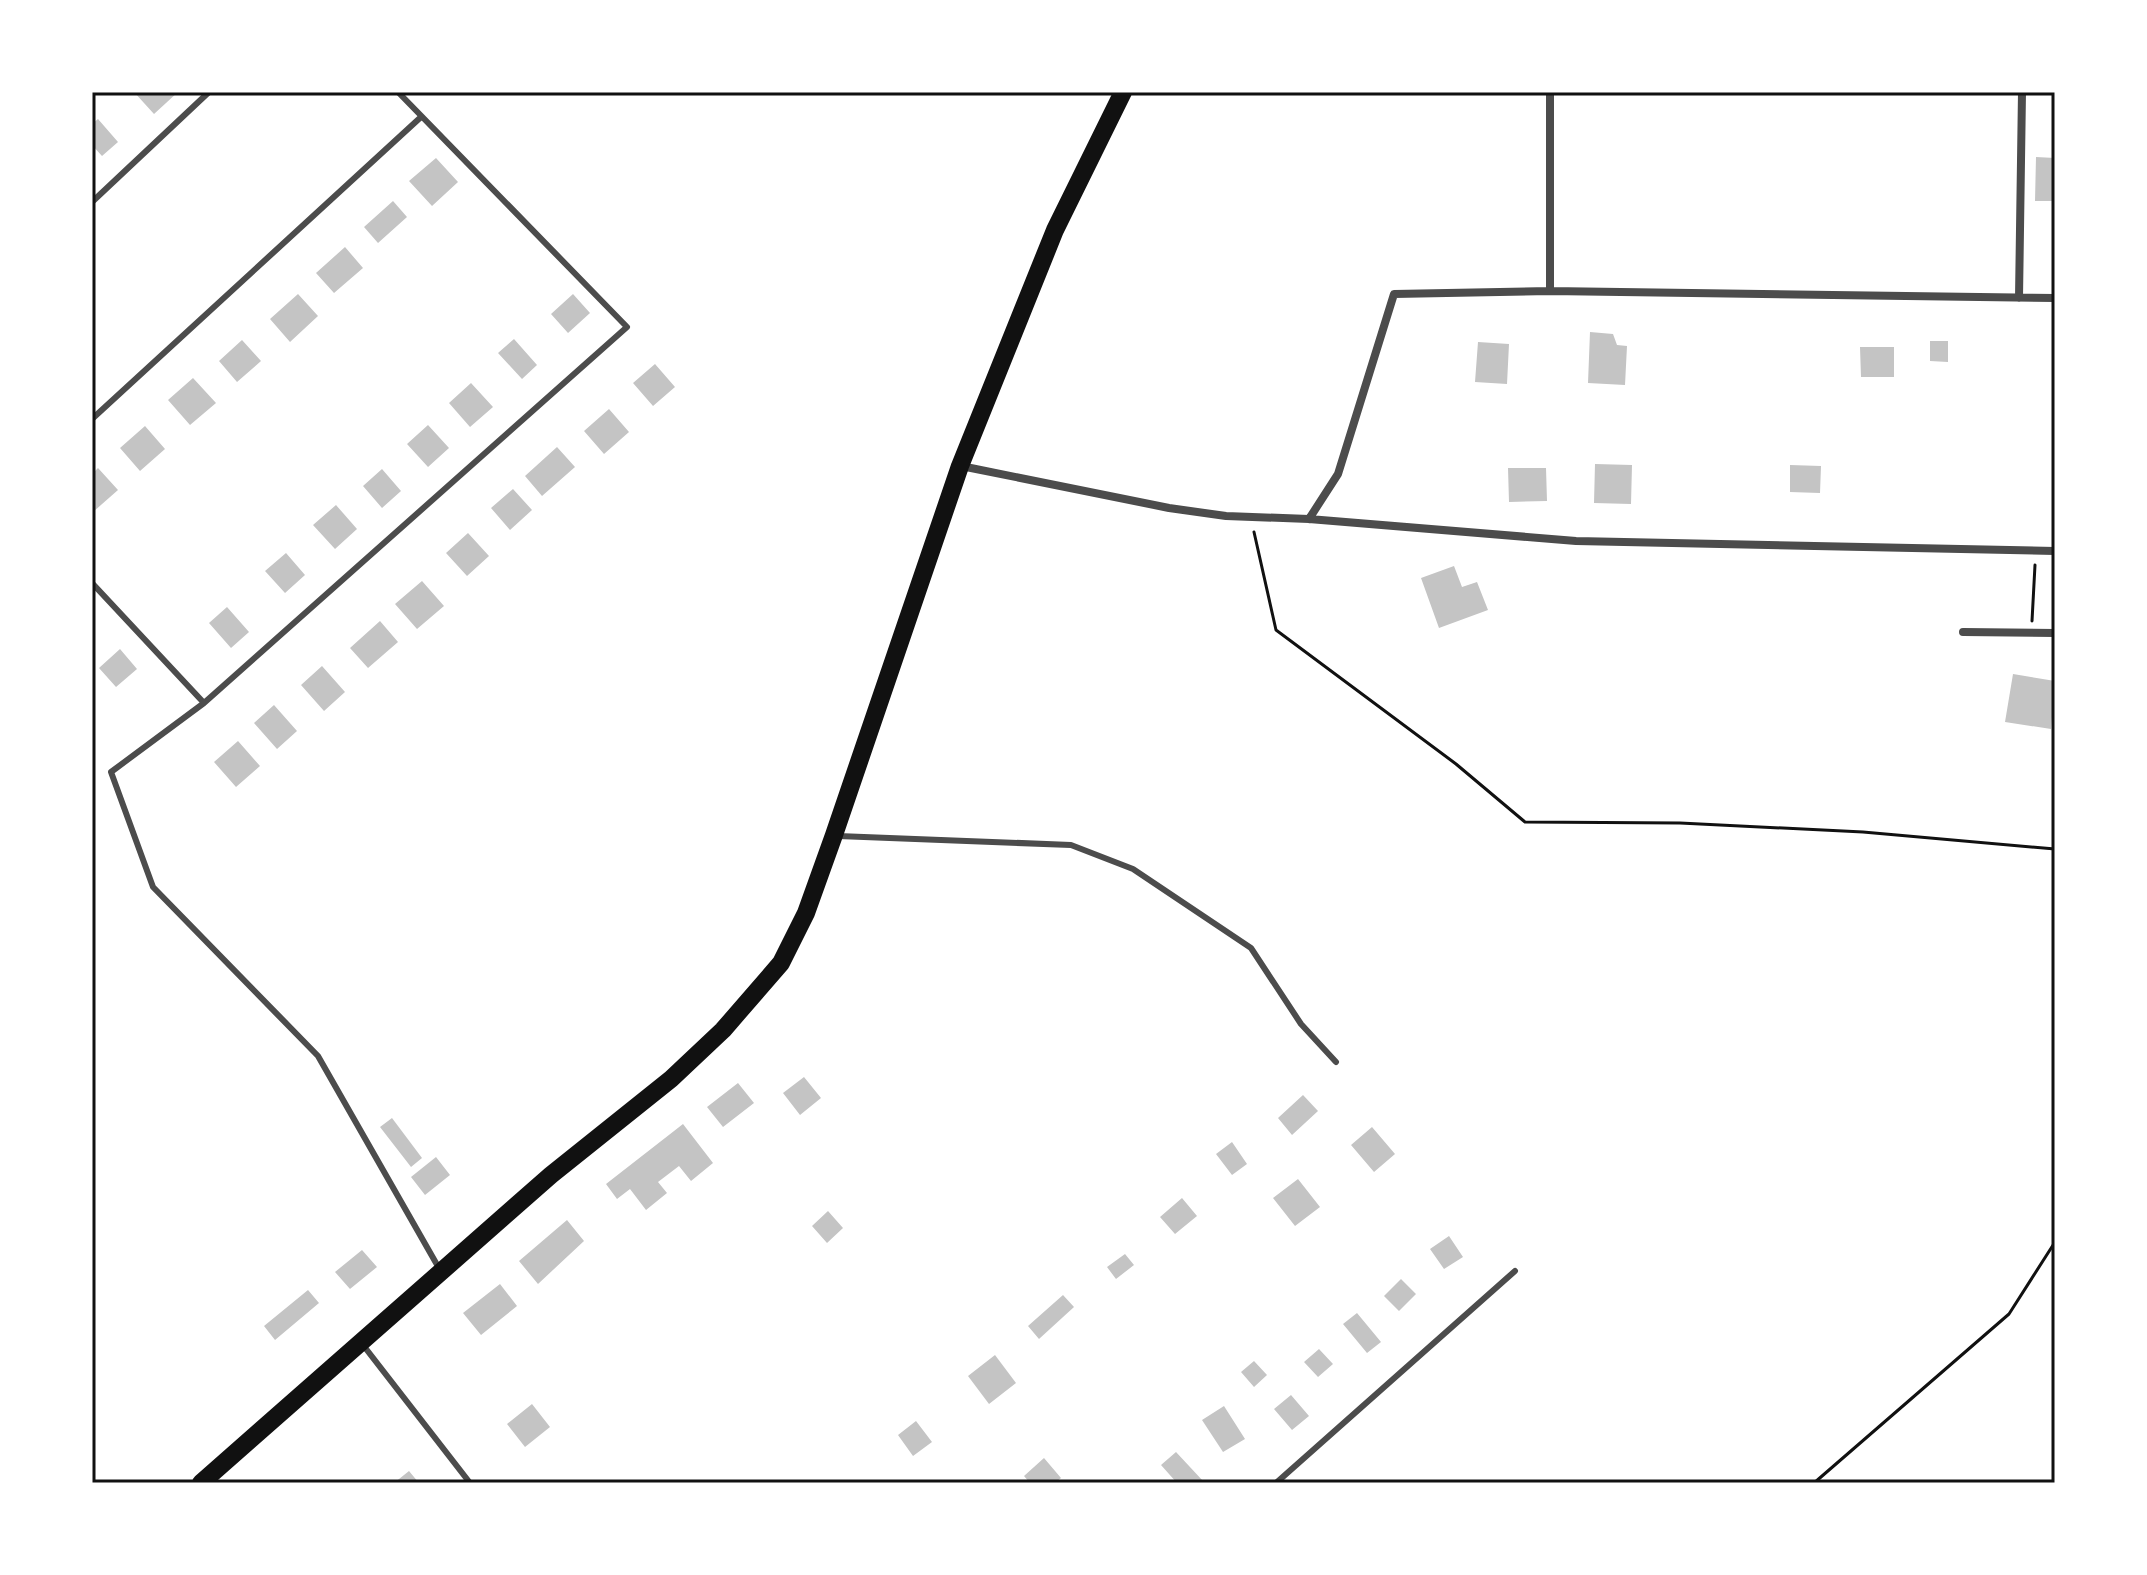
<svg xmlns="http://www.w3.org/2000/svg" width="2147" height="1575" font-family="'PT Sans Narrow',sans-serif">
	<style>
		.building { fill: #c4c4c4 }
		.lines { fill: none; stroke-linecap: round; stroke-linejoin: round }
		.path { stroke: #111; stroke-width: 3 }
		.service { stroke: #4c4c4c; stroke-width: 6 }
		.minor { stroke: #4c4c4c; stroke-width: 8 }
		.primary { stroke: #111; stroke-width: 18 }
		.neatline { fill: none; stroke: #111; stroke-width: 3 }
	</style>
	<rect width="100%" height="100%" fill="#fff"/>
	<!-- building -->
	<path class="building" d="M 134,92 L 178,92 L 154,114 Z
		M 98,119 L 118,142 L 102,156 L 92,145 L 92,124 Z
		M 2036,157 L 2055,158 L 2055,201 L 2035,201 Z
		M 436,158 L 458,182 L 432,206 L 409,181 Z
		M 393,201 L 407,217 L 378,243 L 364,227 Z
		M 345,247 L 363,268 L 334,293 L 316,273 Z
		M 298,294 L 318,316 L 290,342 L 270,319 Z
		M 573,294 L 590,313 L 568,333 L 551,314 Z
		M 1590,332 L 1613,334 L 1617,345 L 1627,346 L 1625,385 L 1588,383 Z
		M 514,339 L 537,365 L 522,379 L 498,353 Z
		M 242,340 L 261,361 L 237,382 L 219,361 Z
		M 1930,341 L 1948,341 L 1948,362 L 1930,361 Z
		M 1478,342 L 1509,344 L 1507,384 L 1475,382 Z
		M 1860,347 L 1894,347 L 1894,377 L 1861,377 Z
		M 655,364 L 675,387 L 653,406 L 633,383 Z
		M 193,378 L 216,403 L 190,425 L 168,400 Z
		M 471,383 L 493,407 L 470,427 L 449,403 Z
		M 609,409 L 629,432 L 604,454 L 584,431 Z
		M 428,425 L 449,448 L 428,467 L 407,444 Z
		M 145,426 L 165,449 L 140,471 L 120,448 Z
		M 557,447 L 575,467 L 542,496 L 525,476 Z
		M 1595,464 L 1632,465 L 1631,504 L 1594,503 Z
		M 1790,465 L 1821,466 L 1820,493 L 1790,492 Z
		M 98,468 L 118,490 L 93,512 L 92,474 Z
		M 1508,468 L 1546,468 L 1547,501 L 1509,502 Z
		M 382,469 L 401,491 L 382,508 L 363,486 Z
		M 513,489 L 532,510 L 510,530 L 491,508 Z
		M 336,505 L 357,529 L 335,549 L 313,525 Z
		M 468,533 L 489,556 L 467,576 L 446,553 Z
		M 286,553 L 305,575 L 285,593 L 265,571 Z
		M 1454,566 L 1462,587 L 1477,582 L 1488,610 L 1439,628 L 1421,578 Z
		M 422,581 L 444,606 L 417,629 L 395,604 Z
		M 227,607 L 249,632 L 231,648 L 209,623 Z
		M 380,621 L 398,642 L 368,668 L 350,648 Z
		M 120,649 L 137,669 L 116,687 L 99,668 Z
		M 322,666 L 345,692 L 324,711 L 301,685 Z
		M 2013,674 L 2055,681 L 2051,729 L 2005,722 Z
		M 274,705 L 297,731 L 277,749 L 254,723 Z
		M 238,741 L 260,766 L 236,787 L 214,762 Z
		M 804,1077 L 821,1098 L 800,1115 L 783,1093 Z
		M 738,1083 L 754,1103 L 723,1127 L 707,1107 Z
		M 1303,1095 L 1318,1111 L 1292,1135 L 1278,1118 Z
		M 392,1118 L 422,1158 L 411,1167 L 380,1127 Z
		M 683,1124 L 713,1163 L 691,1181 L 679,1166 L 658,1182 L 667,1193 L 646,1210 L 630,1189 L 617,1199 L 606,1184 Z
		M 1372,1127 L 1395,1154 L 1374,1172 L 1351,1145 Z
		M 1232,1142 L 1247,1164 L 1232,1175 L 1216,1154 Z
		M 436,1157 L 450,1175 L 425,1195 L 411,1177 Z
		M 1298,1179 L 1320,1207 L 1295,1226 L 1273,1198 Z
		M 1182,1198 L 1197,1216 L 1175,1234 L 1160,1217 Z
		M 828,1211 L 843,1228 L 827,1243 L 812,1226 Z
		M 567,1220 L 584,1241 L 538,1284 L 519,1261 Z
		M 1449,1236 L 1463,1257 L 1444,1269 L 1430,1249 Z
		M 362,1250 L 377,1267 L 350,1289 L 335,1272 Z
		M 1125,1254 L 1134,1265 L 1116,1279 L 1107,1267 Z
		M 1401,1279 L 1416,1294 L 1399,1311 L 1384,1296 Z
		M 500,1284 L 517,1306 L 481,1335 L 463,1313 Z
		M 308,1290 L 319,1303 L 275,1340 L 264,1326 Z
		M 1063,1295 L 1074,1307 L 1039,1339 L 1028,1326 Z
		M 1357,1313 L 1381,1342 L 1367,1353 L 1343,1324 Z
		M 1319,1349 L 1333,1364 L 1318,1377 L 1304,1362 Z
		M 995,1355 L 1016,1383 L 989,1404 L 968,1376 Z
		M 1254,1361 L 1267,1375 L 1254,1387 L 1241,1372 Z
		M 1291,1395 L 1309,1416 L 1292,1430 L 1274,1409 Z
		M 532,1404 L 550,1427 L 525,1447 L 507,1424 Z
		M 1224,1406 L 1245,1439 L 1223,1452 L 1202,1420 Z
		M 916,1421 L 932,1442 L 913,1456 L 898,1435 Z
		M 1176,1452 L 1203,1481 L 1201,1483 L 1177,1483 L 1161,1465 Z
		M 1044,1458 L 1061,1478 L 1055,1483 L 1030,1483 L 1024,1476 Z
		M 409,1471 L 419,1483 L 394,1483 Z"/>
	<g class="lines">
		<!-- path -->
		<path class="path" d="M 1254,532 L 1276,630 L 1456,764 L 1525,822 L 1680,823 L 1863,832 L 2055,849
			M 2032,621 L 2035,565
			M 1814,1483 L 2009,1314 L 2055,1242"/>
		<!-- service -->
		<path class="service" d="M 398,92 L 627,327 L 204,703 L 111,772 L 153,887 L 318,1056 L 440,1270
			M 92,202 L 209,92
			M 92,419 L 421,117
			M 92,583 L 204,703
			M 838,836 L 1071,845 L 1133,869 L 1251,948 L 1301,1024 L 1336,1062
			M 363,1345 L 470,1483
			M 1276,1483 L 1515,1271"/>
		<!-- minor -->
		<path class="minor" d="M 1550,92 L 1550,291
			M 2019,298 L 2022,92
			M 961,466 L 1169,508 L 1226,516 L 1309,519 L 1576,541 L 2055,551
			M 1309,519 L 1338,474 L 1394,294 L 1550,291 L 2055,298
			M 1963,632 L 2055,633"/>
		<!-- primary -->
		<path class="primary" d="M 201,1483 L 551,1175 L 671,1079 L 723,1030 L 781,963 L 806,913 L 834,835 L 960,466 L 1055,230 L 1123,92"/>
	</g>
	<!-- border -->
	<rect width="2147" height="1575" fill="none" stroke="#ffffff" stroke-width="188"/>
	<rect x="94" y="94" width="1959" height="1387" class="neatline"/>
</svg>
